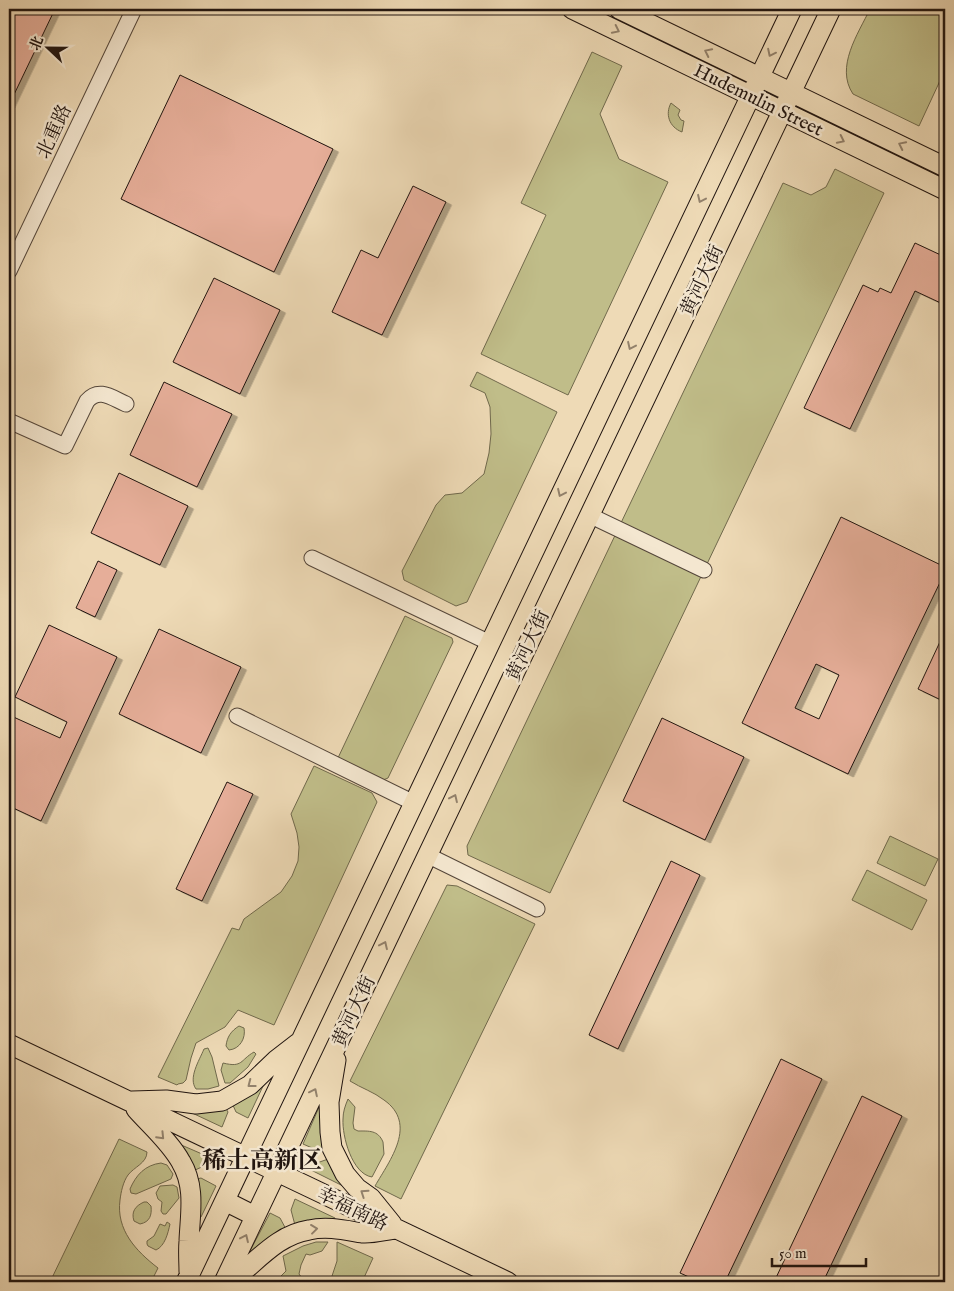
<svg xmlns="http://www.w3.org/2000/svg" width="954" height="1291" font-family="'IM FELL English','Noto Serif SC',serif">
	<style>
		.green { fill: #c0bd89; stroke: #70694c }
		.building { fill: #e6ae99; stroke: #211510; fill-rule: evenodd; filter: url(#shadow) }
		.lines { fill: none; stroke-linecap: round; stroke-linejoin: round }
		.minor-casing { stroke: #54463a; stroke-width: 17 }
		.major-casing { stroke: #211510; stroke-width: 21 }
		.minor { stroke: #f4e7d0; stroke-width: 15 }
		.major { stroke: #eedab6; stroke-width: 19 }
		.oneway { stroke: #92816b }
		.labels { text-anchor: middle; stroke-width: 5; stroke-linejoin: round; paint-order: stroke }
		.street-label { font-size: 19px; fill: #211510; stroke: #f4e7d0 }
		.district-label { font-size: 24px; font-weight: bold; fill: #211510; stroke: #f4e7d0 }
	</style>
	<defs>
		<filter id="shadow"><feDropShadow dx="5.5" dy="3" stdDeviation="0" flood-color="#0004"/></filter>
	</defs>
	<rect width="100%" height="100%" fill="#eedab6"/>
	<filter id="stains"><feTurbulence type="fractalNoise" baseFrequency=".004" numOctaves="4"/><feColorMatrix values="0 0 0 0 .2 0 0 0 0 .09 0 0 0 0 .02 0 0 0 .5 -.17"/></filter>
	<radialGradient id="worn" r=".72"><stop offset=".6" stop-color="#630" stop-opacity="0"/><stop offset="1" stop-color="#630" stop-opacity=".3"/></radialGradient>
	<!-- green -->
	<path class="green" d="M 870,9 L 945,9 L 945,70 L 919,126 L 853,94 C 835,67 858,34 870,9 Z
		M 592,52 L 622,66 L 600,114 L 619,159 L 668,182 L 568,395 L 481,354 L 546,215 L 521,203 Z
		M 671,103 L 680,110 L 678,115 L 681,120 L 684,121 L 682,132 C 669,127 665,114 671,103 Z
		M 835,169 L 884,193 L 550,893 L 468,855 L 467,846 L 783,183 L 811,195 L 826,187 Z
		M 477,372 L 557,412 L 467,602 L 456,606 L 404,580 L 402,571 L 436,505 L 445,495 L 462,493 L 484,474 L 489,453 L 491,434 L 490,407 L 485,393 L 470,386 Z
		M 405,616 L 452,638 L 453,642 L 388,778 L 383,780 L 337,760 Z
		M 314,766 L 372,793 L 377,802 L 274,1025 L 238,1010 L 225,1027 L 196,1043 L 191,1058 L 186,1080 L 183,1083 L 178,1084 L 177,1085 L 158,1077 L 232,928 L 239,930 L 244,919 L 281,892 L 292,876 L 298,861 L 299,847 L 297,833 L 291,814 Z
		M 890,836 L 938,859 L 925,886 L 877,863 Z
		M 867,870 L 927,900 L 912,930 L 852,900 Z
		M 447,885 L 457,886 L 535,924 L 401,1199 L 375,1186 C 390,1160 418,1124 384,1100 C 374,1092 361,1088 350,1081 Z
		M 239,1026 L 244,1028 C 246,1038 240,1049 229,1050 L 226,1046 C 227,1037 231,1031 239,1026 Z
		M 208,1048 L 212,1057 L 219,1086 L 208,1089 L 196,1089 C 188,1078 199,1061 204,1049 Z
		M 254,1052 L 256,1054 L 248,1067 L 230,1083 L 225,1083 L 221,1070 L 223,1063 C 243,1068 240,1060 254,1052 Z
		M 264,1084 L 248,1118 L 236,1112 L 232,1103 Z
		M 348,1099 L 355,1107 L 353,1123 L 354,1129 L 358,1131 C 369,1131 378,1130 383,1142 L 384,1154 L 372,1177 C 352,1174 342,1136 343,1119 C 343,1112 345,1106 348,1099 Z
		M 224,1105 L 228,1112 L 222,1127 L 190,1112 Z
		M 320,1105 L 328,1149 L 319,1151 L 303,1144 Z
		M 119,1139 L 147,1152 C 147,1163 134,1167 128,1175 C 123,1182 121,1192 120,1200 C 116,1230 136,1251 158,1268 L 151,1282 L 50,1282 Z
		M 179,1144 L 209,1157 L 206,1165 L 191,1172 Z
		M 331,1158 L 345,1185 L 343,1186 L 311,1170 L 314,1164 Z
		M 161,1163 L 167,1165 L 173,1174 L 171,1179 L 136,1194 L 131,1193 L 130,1189 C 136,1175 145,1165 161,1163 Z
		M 201,1178 L 216,1186 L 201,1217 L 199,1219 L 193,1180 Z
		M 173,1185 L 177,1187 L 179,1198 L 166,1214 L 163,1214 L 161,1211 L 162,1202 L 158,1199 L 156,1193 L 160,1186 Z
		M 295,1199 L 335,1218 L 334,1224 L 296,1229 L 291,1210 Z
		M 144,1202 L 147,1202 L 151,1206 C 152,1215 150,1222 140,1224 L 134,1221 C 131,1212 135,1206 144,1202 Z
		M 270,1213 L 280,1218 L 287,1231 L 250,1255 L 250,1251 Z
		M 167,1222 L 170,1224 C 168,1233 165,1246 156,1250 L 148,1246 L 147,1244 L 147,1241 L 154,1236 L 160,1224 L 165,1226 Z
		M 316,1242 L 328,1242 L 322,1251 L 310,1255 L 306,1254 L 301,1265 L 299,1274 L 302,1278 L 311,1282 L 279,1282 L 279,1278 L 286,1271 L 283,1256 L 303,1246 Z
		M 337,1242 L 373,1258 L 362,1282 L 330,1282 L 337,1261 Z"/>
	<!-- building -->
	<path class="building" d="M 9,9 L 55,9 L 9,105 Z
		M 180,75 L 333,149 L 274,272 L 121,199 Z
		M 413,186 L 446,202 L 382,335 L 332,312 L 361,250 L 378,258 Z
		M 915,243 L 945,257 L 945,305 L 915,291 L 850,429 L 804,408 L 863,285 L 878,292 L 880,288 L 891,293 Z
		M 214,278 L 280,310 L 240,394 L 173,362 Z
		M 164,382 L 232,414 L 197,487 L 130,455 Z
		M 119,473 L 188,506 L 160,565 L 91,533 Z
		M 841,517 L 945,567 L 945,572 L 848,774 L 742,723 ZM 816,664 L 839,675 L 819,719 L 795,708 Z
		M 98,561 L 117,570 L 95,617 L 76,608 Z
		M 49,625 L 117,657 L 41,821 L 9,806 L 9,715 L 60,738 L 67,722 L 15,697 Z
		M 159,629 L 241,667 L 201,753 L 119,714 Z
		M 945,631 L 945,661 L 940,673 L 945,675 L 945,690 L 941,700 L 918,689 Z
		M 662,718 L 744,757 L 705,840 L 623,801 Z
		M 227,782 L 253,794 L 202,901 L 176,889 Z
		M 671,861 L 700,875 L 618,1049 L 589,1035 Z
		M 781,1059 L 822,1079 L 725,1282 L 700,1282 L 680,1273 Z
		M 862,1096 L 902,1116 L 823,1282 L 774,1282 Z"/>
	<g class="lines">
		<defs>
			<path id="minor" d="M 9,271 L 134,9
				M 9,421 L 65,446 L 87,401 C 99,387 112,398 126,404
				M 589,515 L 704,570
				M 312,558 L 490,643
				M 237,716 L 414,803
				M 427,855 L 537,909"/>
			<path id="major" d="M 572,9 L 945,190
				M 619,9 L 945,167
				M 9,1044 L 508,1282
				M 336,1060 L 329,1102 L 330,1132 L 332,1148 L 345,1174 L 357,1188 L 371,1198 L 392,1224
				M 132,1101 L 166,1100 L 196,1104 L 222,1101 L 250,1085 L 276,1060 L 298,1043
				M 136,1109 C 151,1126 170,1142 181,1162 C 196,1187 190,1214 189,1241 C 188,1252 189,1262 189,1272
				M 225,1201 L 255,1216
				M 186,1282 L 792,9
				M 224,1282 L 831,9
				M 230,1282 C 255,1264 276,1235 309,1230 C 327,1226 344,1230 362,1233 C 373,1234 386,1230 396,1229"/>
		</defs>
		<!-- minor casing -->
		<use href="#minor" class="minor-casing"/>
		<!-- major casing -->
		<use href="#major" class="major-casing"/>
		<!-- minor -->
		<use href="#minor" class="minor"/>
		<!-- major -->
		<use href="#major" class="major"/>
	</g>
	<!-- one-way arrows -->
	<defs><path id="oneway-chevron" d="M-2-3.5L2.5 0L-2 3.5" fill="none" stroke-width="1.6" stroke-linecap="round" stroke-linejoin="round" transform="scale(1.25)"/></defs>
	<g class="oneway">
		<use href="#oneway-chevron" transform="translate(616 30) rotate(26)"/>
		<use href="#oneway-chevron" transform="translate(708 52) rotate(-154)"/>
		<use href="#oneway-chevron" transform="translate(771 53) rotate(116)"/>
		<use href="#oneway-chevron" transform="translate(841 140) rotate(26)"/>
		<use href="#oneway-chevron" transform="translate(902 145) rotate(-154)"/>
		<use href="#oneway-chevron" transform="translate(701 199) rotate(115)"/>
		<use href="#oneway-chevron" transform="translate(631 346) rotate(115)"/>
		<use href="#oneway-chevron" transform="translate(561 493) rotate(115)"/>
		<use href="#oneway-chevron" transform="translate(454 798) rotate(-65)"/>
		<use href="#oneway-chevron" transform="translate(384 945) rotate(-65)"/>
		<use href="#oneway-chevron" transform="translate(251 1084) rotate(142)"/>
		<use href="#oneway-chevron" transform="translate(314 1092) rotate(-64)"/>
		<use href="#oneway-chevron" transform="translate(161 1136) rotate(46)"/>
		<use href="#oneway-chevron" transform="translate(364 1193) rotate(-146)"/>
		<use href="#oneway-chevron" transform="translate(314 1229) rotate(-7)"/>
		<use href="#oneway-chevron" transform="translate(245 1238) rotate(-65)"/>
	</g>
	<g class="labels">
		<!-- street labels -->
		<g class="street-label">
			<text transform="translate(759 99) rotate(26)" y="7">Hudemulin Street</text>
			<text transform="translate(53 131) rotate(-65)" y="7">北重路</text>
			<text transform="translate(701 280) rotate(-65)" y="7">黄河大街</text>
			<text transform="translate(527 645) rotate(-65)" y="7">黄河大街</text>
			<text transform="translate(353 1011) rotate(-65)" y="7">黄河大街</text>
			<text transform="translate(353 1208) rotate(26)" y="7">幸福南路</text>
		</g>
		<!-- district labels -->
		<g class="district-label">
			<text x="262" y="1168">稀土高新区</text>
		</g>
	</g>
	<!-- margin -->
	<rect width="954" height="1291" fill="none" stroke="#eedab6" stroke-width="30"/>
	<rect x="10" y="10" width="934" height="1271" fill="none" stroke="#211510" stroke-width="2.5"/>
	<rect x="15" y="15" width="924" height="1261" fill="none" stroke="#211510"/>
	<!-- north arrow -->
	<g transform="translate(48 48) rotate(292)" stroke="#f4e7d0" stroke-width="4" paint-order="stroke">
	<path d="M0-4L9 19L0 12L-9 19Z" fill="#211510"/>
	<text y="-8" font-size="14" font-weight="bold" text-anchor="middle" fill="#211510">北</text>
	</g>
	<!-- scale -->
	<path d="M772 1258v8h94v-8" fill="none" stroke="#211510" stroke-width="2.5"/>
	<text x="779" y="1258" font-size="15" fill="#211510" stroke="#f4e7d0" stroke-width="4" paint-order="stroke">50 m</text>
	<rect width="100%" height="100%" filter="url(#stains)"/>
	<rect width="100%" height="100%" fill="url(#worn)"/>
</svg>
